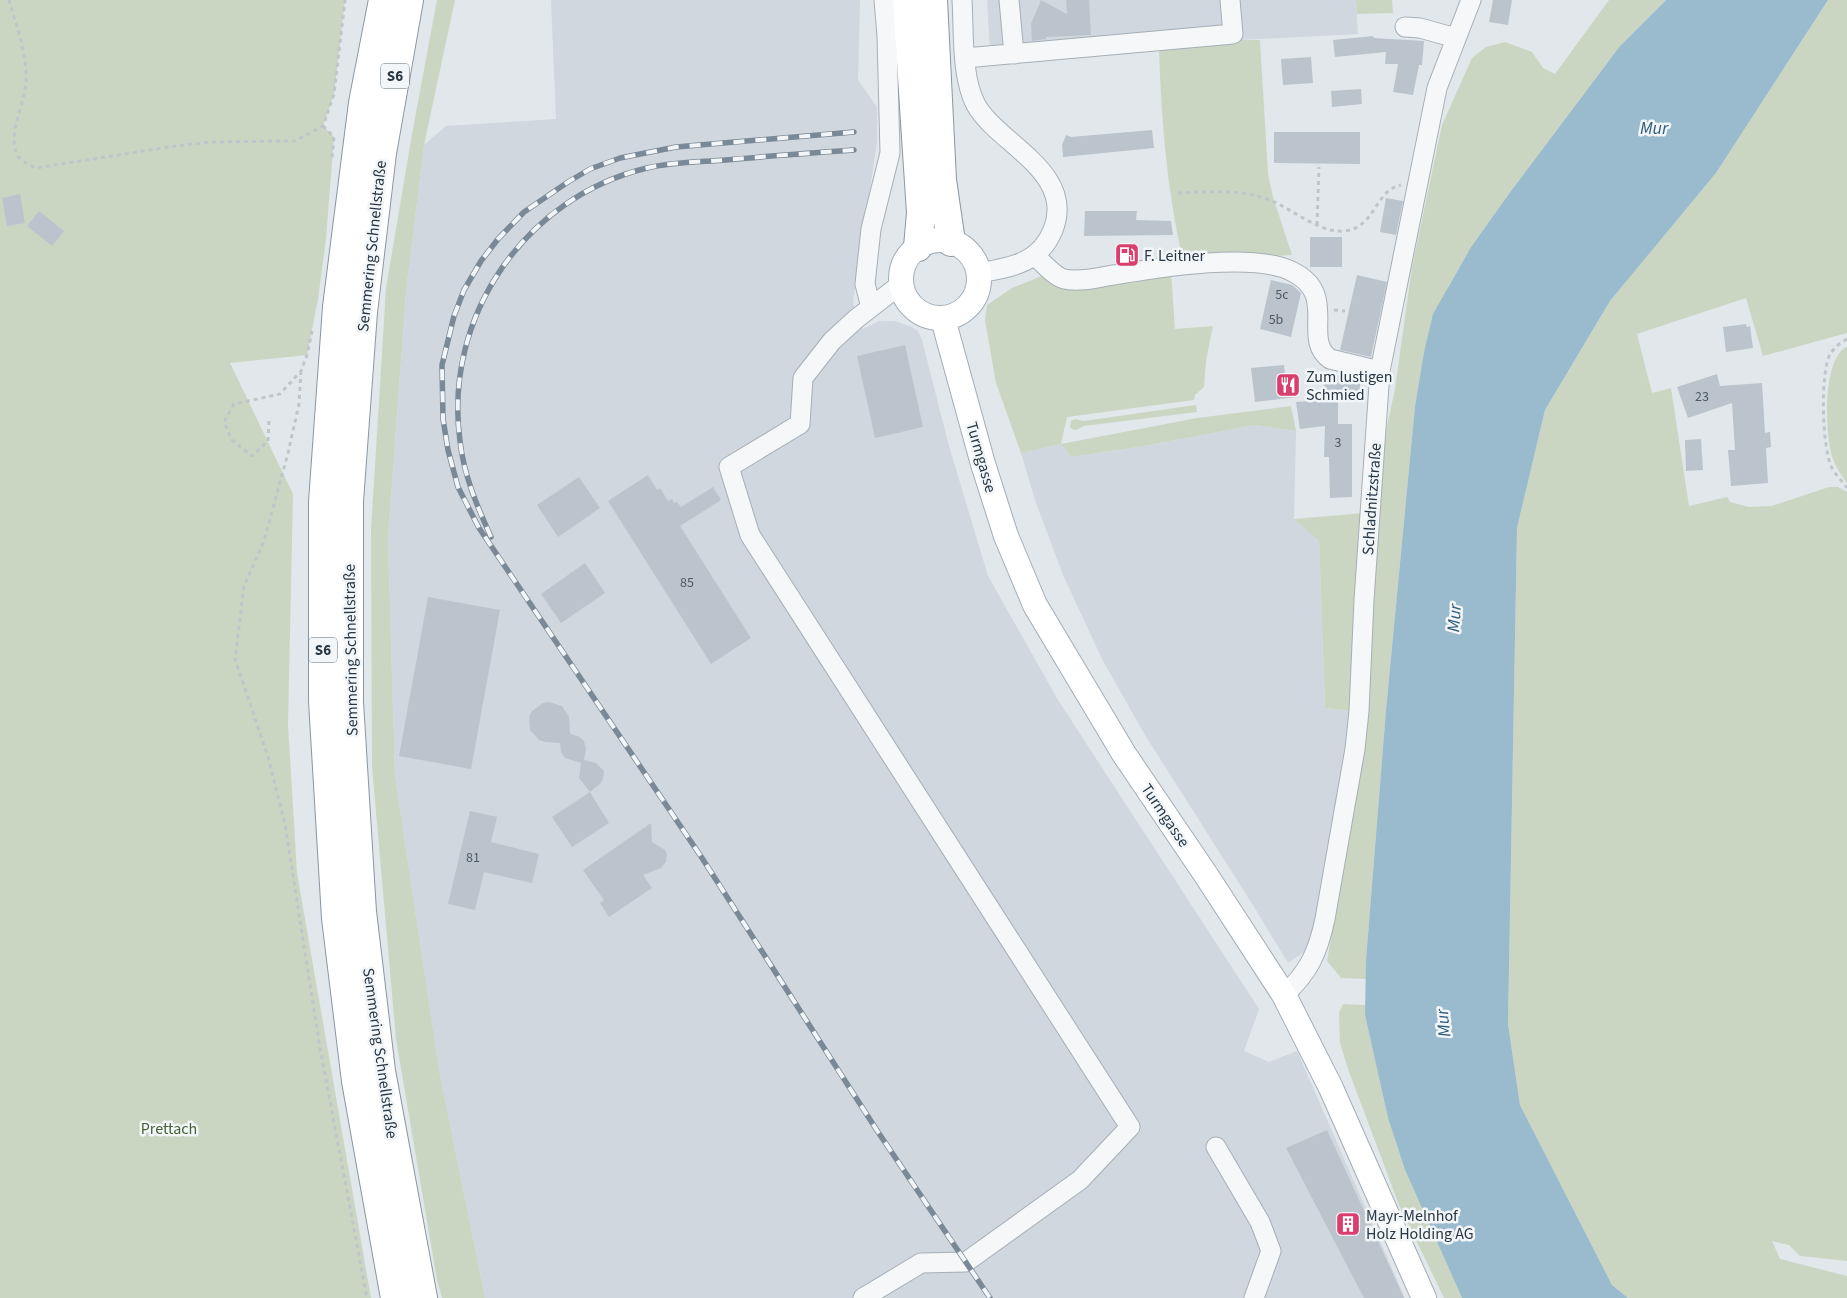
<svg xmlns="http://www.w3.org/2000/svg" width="1847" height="1298" font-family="'Source Sans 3',sans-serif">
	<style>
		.built { fill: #d0d7de }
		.green { fill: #cad6c2 }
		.water { fill: #9abbce }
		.building { fill: #bbc4cc }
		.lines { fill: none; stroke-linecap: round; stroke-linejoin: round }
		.minor-casing { stroke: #a6afb6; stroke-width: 21 }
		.major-casing { stroke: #a0adb8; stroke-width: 26 }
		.highway-casing { stroke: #8897a3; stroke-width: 30 }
		.path { stroke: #c0c5ca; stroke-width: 3; stroke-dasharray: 4 4; stroke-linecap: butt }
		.minor { stroke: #f5f7f9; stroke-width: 19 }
		.major { stroke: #fff; stroke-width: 24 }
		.highway { stroke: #fff; stroke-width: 28 }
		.rail-casing { stroke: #7a8997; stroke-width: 5.5 }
		.rail { stroke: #f2f6f8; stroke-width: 4; stroke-dasharray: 11; stroke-linecap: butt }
		.labels { text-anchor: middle; stroke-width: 5; stroke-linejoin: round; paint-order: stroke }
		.number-label { font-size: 14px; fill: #4d5a67 }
		.shield { fill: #f2f6f8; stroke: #65707b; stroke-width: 1 }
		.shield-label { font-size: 15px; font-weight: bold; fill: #283745 }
		.street-label { font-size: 16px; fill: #283745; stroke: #f2f6f8 }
		.poi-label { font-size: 16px; fill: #283745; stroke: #f2f6f8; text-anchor: start }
		.park-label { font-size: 16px; fill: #446234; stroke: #f2f6f8 }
		.water-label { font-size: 18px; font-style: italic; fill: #2f5d7d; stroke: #f2f6f8 }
	</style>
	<rect width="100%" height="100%" fill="#e2e7eb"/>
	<!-- built -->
	<path class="built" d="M 551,0 L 860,0 L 858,80 L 877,107 L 877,142 L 853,301 L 856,319 L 863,329 L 879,321 L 895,321 L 912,327 L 918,331 L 922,340 L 949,446 L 988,576 L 1058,700 L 1259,1009 L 1244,1051 L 1269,1062 L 1297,1051 L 1405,1298 L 485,1298 L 439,1070 L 395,776 L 388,538 L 406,292 L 424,145 L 446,126 L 556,119 Z
		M 987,0 L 1356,0 L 1358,34 L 1239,40 L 991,66 Z
		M 1255,425 L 1296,431 L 1294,519 L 1319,540 L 1325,708 L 1353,711 L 1321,896 L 1312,935 L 1304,952 L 1288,963 L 1256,910 L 1145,735 L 1102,659 L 1063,575 L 1035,500 L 1021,453 L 1061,444 L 1071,457 L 1144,446 Z"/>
	<!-- green -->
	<path class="green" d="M 0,0 L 345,0 L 334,94 L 323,126 L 334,137 L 326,239 L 318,299 L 307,355 L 230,363 L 293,494 L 288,725 L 297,873 L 371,1298 L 0,1298 Z
		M 437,0 L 455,0 L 424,145 L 406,292 L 388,538 L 395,776 L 439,1070 L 485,1298 L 442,1298 L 437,1280 L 396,1039 L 372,767 L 371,529 L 386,288 L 412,134 Z
		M 1356,0 L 1392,0 L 1393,13 L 1357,14 Z
		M 1609,0 L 1666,0 L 1620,46 L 1511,191 L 1471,247 L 1448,287 L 1424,352 L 1415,406 L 1386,710 L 1366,960 L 1366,979 L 1341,978 L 1327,961 L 1354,804 L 1364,753 L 1370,620 L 1385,435 L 1395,389 L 1412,267 L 1442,125 L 1472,58 L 1486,47 L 1505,42 L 1532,52 L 1543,68 L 1555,74 Z
		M 1828,0 L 1847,0 L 1847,333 L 1763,356 L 1746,298 L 1637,334 L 1652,393 L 1671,388 L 1689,506 L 1727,497 L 1730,502 L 1749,507 L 1772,506 L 1829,487 L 1838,487 L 1847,492 L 1847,1261 L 1800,1256 L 1789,1245 L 1772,1241 L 1780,1259 L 1847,1276 L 1847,1298 L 1628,1298 L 1612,1285 L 1520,1105 L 1508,1024 L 1517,528 L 1545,410 L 1610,301 L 1716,173 Z
		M 1239,40 L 1260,40 L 1268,174 L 1273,197 L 1292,255 L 1183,261 C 1167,191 1161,119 1159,47 Z
		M 1171,271 L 1175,329 L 1213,326 L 1206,361 L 1204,387 L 1195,395 L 1194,400 L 1067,417 L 1061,444 L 1197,418 L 1291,406 L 1296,431 L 1255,425 L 1144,446 L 1071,457 L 1061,444 L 1021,453 L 996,383 L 985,321 L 987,305 L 1012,288 L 1044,275 Z
		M 1847,346 L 1847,483 C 1841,475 1835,466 1832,456 C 1825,432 1822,360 1847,346 Z
		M 1196,405 L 1197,412 L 1084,426 L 1076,430 L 1072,429 L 1070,427 L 1071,421 L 1075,419 L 1084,421 Z
		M 1364,513 L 1353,711 L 1325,708 L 1319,541 L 1294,519 Z
		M 1343,1004 L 1365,1005 L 1365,1015 L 1388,1118 L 1405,1170 L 1462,1298 L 1444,1298 L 1399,1205 L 1348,1069 L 1340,1043 L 1339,1013 Z"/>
	<!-- water -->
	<path class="water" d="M 1666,0 L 1828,0 L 1716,173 L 1610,301 L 1545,410 L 1517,528 L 1508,1024 L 1520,1105 L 1612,1285 L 1628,1298 L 1462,1298 L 1405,1170 L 1388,1118 L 1365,1015 L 1366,960 L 1386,710 L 1415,406 L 1424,352 L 1433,314 L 1471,247 L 1511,191 L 1620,46 Z"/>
	<!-- building -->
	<path class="building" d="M 1041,0 L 1067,14 L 1066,0 L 1089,0 L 1091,35 L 1046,37 L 1046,39 L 1032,41 L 1031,24 Z
		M 1493,0 L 1512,0 L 1508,25 L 1489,22 Z
		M 1373,36 L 1374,38 L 1424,41 L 1422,65 L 1419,65 L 1413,95 L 1393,92 L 1398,64 L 1385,64 L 1386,52 L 1335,57 L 1333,40 Z
		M 1311,57 L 1313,83 L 1283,85 L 1281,59 Z
		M 1361,89 L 1362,104 L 1332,107 L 1331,91 Z
		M 1152,130 L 1154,148 L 1063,157 L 1062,145 L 1066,135 L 1071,137 Z
		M 1274,132 L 1360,132 L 1360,164 L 1274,163 Z
		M 20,194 L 25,223 L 7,226 L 2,198 Z
		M 1386,198 L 1403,201 L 1396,235 L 1380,232 Z
		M 39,211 L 64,231 L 52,246 L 27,226 Z
		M 1085,211 L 1137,211 L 1136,220 L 1171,221 L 1173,235 L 1084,236 Z
		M 1310,237 L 1342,237 L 1342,267 L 1310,267 Z
		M 1357,275 L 1387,282 L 1371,357 L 1340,350 Z
		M 1271,280 L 1292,285 L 1301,293 L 1291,337 L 1260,329 Z
		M 1746,324 L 1747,327 L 1750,326 L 1753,348 L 1726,352 L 1723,327 Z
		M 905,345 L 923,427 L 875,438 L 857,356 Z
		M 1284,365 L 1285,376 L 1295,374 L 1297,397 L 1255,402 L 1251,368 Z
		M 1717,374 L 1720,386 L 1762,383 L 1765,433 L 1770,432 L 1771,447 L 1766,448 L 1768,483 L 1731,486 L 1728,450 L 1735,450 L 1732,403 L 1688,418 L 1677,387 Z
		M 1324,375 L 1350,375 L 1360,378 L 1360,397 L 1338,397 L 1338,424 L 1352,424 L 1352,497 L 1330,498 L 1329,457 L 1324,457 L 1325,426 L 1300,429 L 1296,402 L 1324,400 Z
		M 1701,439 L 1703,470 L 1686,471 L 1685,440 Z
		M 648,475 L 657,490 L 660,488 L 668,501 L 672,499 L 674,503 L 677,502 L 681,507 L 713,487 L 721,500 L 680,526 L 751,638 L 711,664 L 608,501 Z
		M 579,477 L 600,508 L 558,537 L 537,505 Z
		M 585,563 L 605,593 L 561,623 L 541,594 Z
		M 428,597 L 500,610 L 471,769 L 399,756 Z
		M 549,702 L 562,706 L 569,717 L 570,734 L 578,736 L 584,741 L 586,749 L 584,760 L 596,763 L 604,771 L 603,779 L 601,783 L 590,792 L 579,778 L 581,763 L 565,758 L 561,752 L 560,743 L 545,742 L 539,740 L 530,730 L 529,717 L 532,711 L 543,703 Z
		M 590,792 L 609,823 L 572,847 L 552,817 Z
		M 470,811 L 497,817 L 491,842 L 539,854 L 532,883 L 484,872 L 475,910 L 448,904 Z
		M 651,823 L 652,842 L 665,850 L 667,854 L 666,862 L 661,868 L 643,875 L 652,888 L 609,917 L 600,903 L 604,900 L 583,870 Z
		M 1327,1130 L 1404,1298 L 1364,1298 L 1286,1148 Z"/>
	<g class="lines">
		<defs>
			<path id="minor" d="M 962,0 C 964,32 961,77 976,105 C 998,144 1076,172 1053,230 C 1039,264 1011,267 979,273
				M 1009,0 L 1014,54
				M 1405,27 L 1420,28 L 1456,38
				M 965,58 L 1233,34 L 1230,0
				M 1034,255 C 1041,261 1055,277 1064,279 C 1081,283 1103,276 1120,274 C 1163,267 1255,252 1293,272 C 1339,295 1301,339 1330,359 L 1380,371
				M 871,307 L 865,284 L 871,229 L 890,153 L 887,36 L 884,0
				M 1284,995 C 1309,972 1318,952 1325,919 L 1355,749 L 1359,711 L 1364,600 L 1380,371 L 1437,88 L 1471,0
				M 1216,1147 L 1260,1222 L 1271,1251 L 1254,1298
				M 863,1298 L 921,1263 L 966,1262 L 1080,1180 L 1130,1127 L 750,535 L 729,467 L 800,424 L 803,378 L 832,341 L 856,319 L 901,284"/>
			<path id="major" d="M901 279a39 39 0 1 1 78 0a39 39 0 1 1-78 0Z
				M 943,319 L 983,464 L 1006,536 L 1035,605 L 1124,754 L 1206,875 L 1284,995 L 1331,1088 L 1424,1298"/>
			<path id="highway" d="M 383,0 L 363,103 L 337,307 L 323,502 L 323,701 L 336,918 L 356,1081 L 395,1298
				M 409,0 L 382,153 L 363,312 L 349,501 L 349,702 L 362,912 L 381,1071 L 423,1298
				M 907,0 L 921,213 L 918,247
				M 933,0 L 942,180 L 951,242"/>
		</defs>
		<!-- minor casing -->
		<use href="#minor" class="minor-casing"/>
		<!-- major casing -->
		<use href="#major" class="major-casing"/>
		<!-- highway casing -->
		<use href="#highway" class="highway-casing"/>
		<!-- path -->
		<path class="path" d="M 9,0 C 16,25 28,57 26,83 C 24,105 9,131 16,152 C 19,161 28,164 36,168 L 175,146 L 211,142 L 295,141 L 323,126 L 334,94 L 345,0
			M 323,126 L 334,137 L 332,158
			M 1178,193 C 1204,192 1235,189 1261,197 C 1288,204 1317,234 1345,231 C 1376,227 1374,191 1401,185
			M 1317,225 L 1319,167
			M 1334,310 L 1345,311
			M 1847,339 C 1841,342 1834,348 1830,354 C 1820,375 1822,444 1831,466 C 1834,473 1842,481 1847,488
			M 301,371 L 299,404 L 288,453 L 264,541 L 244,586 L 235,659 L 268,757 L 285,824 L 320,1048 L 367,1298
			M 269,421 L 268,441 L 252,456 L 232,440 L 224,422 L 234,404 L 280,394 L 301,371 L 307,355 L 312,331"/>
		<!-- minor -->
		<use href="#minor" class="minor"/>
		<!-- major -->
		<use href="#major" class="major"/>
		<!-- highway -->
		<use href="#highway" class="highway"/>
		<defs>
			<path id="rail" d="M 854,132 L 676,147 L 620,158 L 590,169 L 568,182 L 524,212 L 498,239 L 481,261 L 464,290 L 454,316 L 442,365 L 443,419 L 448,450 L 458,487 L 479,528 L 702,858 L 878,1132 L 990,1298
				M 491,537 C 477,506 464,476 460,441 C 443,317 525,197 647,168 C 672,162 700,162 726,160 C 768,156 811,153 854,150"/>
		</defs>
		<!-- rail casing -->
		<use href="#rail" class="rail-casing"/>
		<!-- rail -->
		<use href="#rail" class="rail"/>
	</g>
	<!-- icons -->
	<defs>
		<symbol id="fuel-square" viewBox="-11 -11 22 22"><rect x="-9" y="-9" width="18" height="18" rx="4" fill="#da3e6c" stroke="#f2f6f8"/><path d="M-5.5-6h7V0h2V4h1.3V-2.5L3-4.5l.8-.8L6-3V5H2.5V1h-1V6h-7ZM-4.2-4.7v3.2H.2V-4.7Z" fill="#fff"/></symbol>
		<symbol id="restaurant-square" viewBox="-11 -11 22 22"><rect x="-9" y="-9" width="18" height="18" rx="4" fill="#da3e6c" stroke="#f2f6f8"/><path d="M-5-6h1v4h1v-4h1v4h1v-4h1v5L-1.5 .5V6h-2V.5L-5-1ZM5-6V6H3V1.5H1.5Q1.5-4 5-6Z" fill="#fff"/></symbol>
		<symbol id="building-square" viewBox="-11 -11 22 22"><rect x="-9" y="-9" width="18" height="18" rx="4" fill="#da3e6c" stroke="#f2f6f8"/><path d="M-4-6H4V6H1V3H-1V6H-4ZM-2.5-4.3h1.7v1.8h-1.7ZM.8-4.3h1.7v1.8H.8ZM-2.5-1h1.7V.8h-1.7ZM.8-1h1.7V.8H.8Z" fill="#fff"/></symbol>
	</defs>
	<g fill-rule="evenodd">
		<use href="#fuel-square" x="1113" y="241" width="28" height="28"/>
		<use href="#restaurant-square" x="1274" y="371" width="28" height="28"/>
		<use href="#building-square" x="1334" y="1210" width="28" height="28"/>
	</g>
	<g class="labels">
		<!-- number labels -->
		<g class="number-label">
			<text x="1282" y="299">5c</text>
			<text x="1276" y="324">5b</text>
			<text x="1702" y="401">23</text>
			<text x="1338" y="447">3</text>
			<text x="687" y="587">85</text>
			<text x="473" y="862">81</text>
		</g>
		<!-- shield labels -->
		<g class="shield">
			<rect x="381" y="63.5" width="28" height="25" rx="4"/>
			<rect x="309" y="637.5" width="28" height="25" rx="4"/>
		</g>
		<g class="shield-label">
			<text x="395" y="81">S6</text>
			<text x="323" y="655">S6</text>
		</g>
		<!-- street labels -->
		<g class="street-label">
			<text transform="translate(371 246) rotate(-84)" y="6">Semmering Schnellstraße</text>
			<text transform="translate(982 457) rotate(74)" y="6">Turmgasse</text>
			<text transform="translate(1371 499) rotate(-86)" y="6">Schladnitzstraße</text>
			<text transform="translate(350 650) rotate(-91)" y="6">Semmering Schnellstraße</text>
			<text transform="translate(1166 815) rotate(56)" y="6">Turmgasse</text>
			<text transform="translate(381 1053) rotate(82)" y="6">Semmering Schnellstraße</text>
		</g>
		<!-- poi labels -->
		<g class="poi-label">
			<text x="1144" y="261">F. Leitner</text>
			<text x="1306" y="382">Zum lustigen<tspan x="1306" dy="18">Schmied</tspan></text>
			<text x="1366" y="1221">Mayr-Melnhof<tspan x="1366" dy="18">Holz Holding AG</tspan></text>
		</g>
		<!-- park labels -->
		<g class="park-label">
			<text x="169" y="1134">Prettach</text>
		</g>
		<!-- water labels -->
		<g class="water-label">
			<text x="1654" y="134">Mur</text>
			<text transform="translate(1454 618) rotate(-86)" y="6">Mur</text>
			<text transform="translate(1443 1023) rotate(-96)" y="6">Mur</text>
		</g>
	</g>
</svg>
